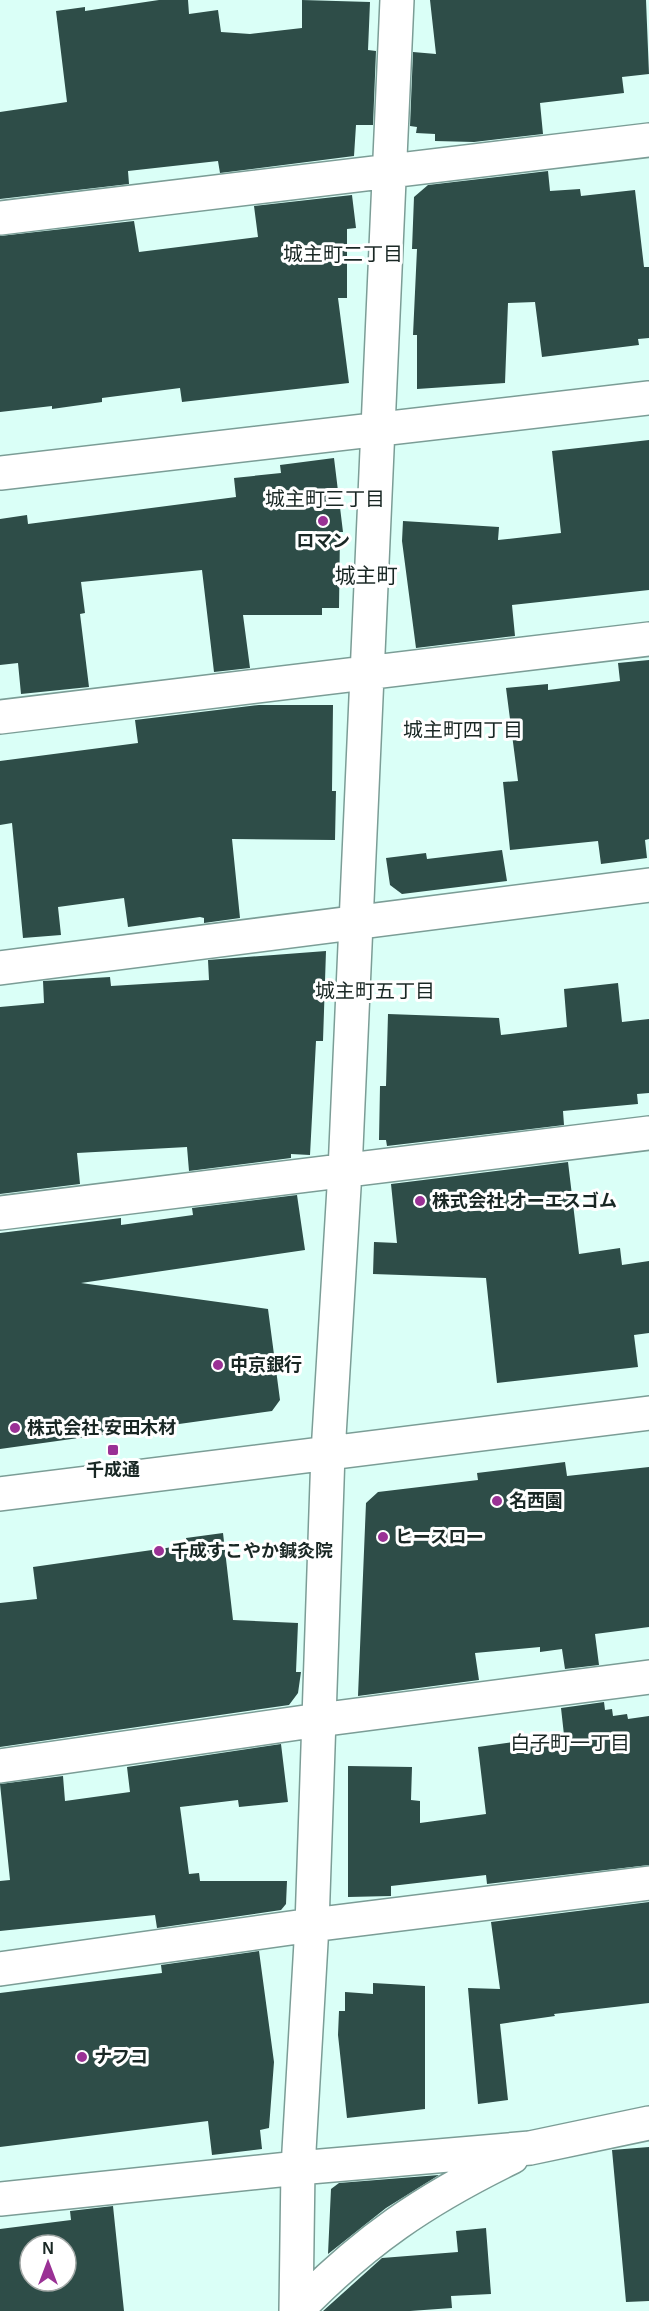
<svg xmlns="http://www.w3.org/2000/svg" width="649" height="2311" font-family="Arial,'Noto Sans JP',sans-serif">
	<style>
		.building { fill: #2e4d48; fill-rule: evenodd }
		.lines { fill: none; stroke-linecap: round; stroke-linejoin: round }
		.minor-casing { stroke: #7b9d96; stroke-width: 36 }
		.minor { stroke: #fff; stroke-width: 33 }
		.poi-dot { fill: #9a3195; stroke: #fff; stroke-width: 2 }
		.labels { text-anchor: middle; stroke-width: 6; stroke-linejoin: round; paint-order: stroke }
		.poi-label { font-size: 18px; font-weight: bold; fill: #192724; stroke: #fff; text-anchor: start }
		.neighbourhood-label { font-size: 20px; fill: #192724; stroke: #fff }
		.quarter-label { font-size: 21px; fill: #192724; stroke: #fff }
	</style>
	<rect width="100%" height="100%" fill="#dafff7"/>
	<!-- building -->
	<path class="building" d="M 159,0 L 188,0 L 189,14 L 218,10 L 221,32 L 250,34 L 302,28 L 302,0 L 370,2 L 368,50 L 376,51 L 373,125 L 356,125 L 354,156 L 220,173 L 218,161 L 128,171 L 129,184 L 0,199 L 0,112 L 67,102 L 56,11 L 85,7 L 85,11 Z
		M 430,0 L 646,0 L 649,74 L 622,77 L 624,93 L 540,103 L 543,134 L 474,142 L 435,141 L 435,134 L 416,133 L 417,127 L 410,126 L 413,52 L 436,54 Z
		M 548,171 L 550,191 L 580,189 L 581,196 L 635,190 L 644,267 L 649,267 L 649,338 L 638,339 L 639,345 L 542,357 L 535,302 L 508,303 L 505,383 L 417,389 L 417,335 L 413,335 L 417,249 L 412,249 L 414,197 L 428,185 Z
		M 352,195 L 356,228 L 347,229 L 347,298 L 338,298 L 349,383 L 182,402 L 180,388 L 102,398 L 102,402 L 52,409 L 52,406 L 0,412 L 0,236 L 134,221 L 139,252 L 258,237 L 254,206 Z
		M 649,440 L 649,590 L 512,605 L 515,636 L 416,648 L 402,541 L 403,521 L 499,527 L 498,540 L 561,533 L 552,451 Z
		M 334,458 L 343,532 L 340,532 L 339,608 L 322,608 L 322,615 L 243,615 L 250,668 L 214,672 L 202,570 L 81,582 L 85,613 L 80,614 L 89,687 L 21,694 L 18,663 L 0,665 L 0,519 L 27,515 L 28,524 L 236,497 L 234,478 L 281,473 L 280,465 Z
		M 649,660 L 649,839 L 645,840 L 647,858 L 601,864 L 598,841 L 510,850 L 503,782 L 518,781 L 506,688 L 548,684 L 548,690 L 620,681 L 618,663 Z
		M 259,705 L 333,705 L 332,791 L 336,791 L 335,840 L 232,839 L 240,918 L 204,923 L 204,918 L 200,917 L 128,927 L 124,898 L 58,907 L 61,935 L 23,938 L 12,823 L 0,825 L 0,761 L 138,743 L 135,720 Z
		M 502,850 L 507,881 L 402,894 L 390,885 L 386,858 L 426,853 L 427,859 Z
		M 326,951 L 323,1041 L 316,1041 L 310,1155 L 291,1154 L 291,1158 L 189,1171 L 187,1147 L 77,1153 L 80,1184 L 0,1194 L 0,1007 L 44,1003 L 43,981 L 110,977 L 111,986 L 209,980 L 208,960 Z
		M 618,983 L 622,1022 L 649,1019 L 649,1093 L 637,1094 L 638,1104 L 563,1111 L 564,1125 L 387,1146 L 386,1140 L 379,1140 L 380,1086 L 386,1086 L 388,1014 L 499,1018 L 501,1035 L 567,1027 L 564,989 Z
		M 568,1162 L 579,1254 L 620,1248 L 622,1265 L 649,1261 L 649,1333 L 634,1335 L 638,1367 L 497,1383 L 486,1278 L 373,1274 L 374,1242 L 397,1243 L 391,1184 Z
		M 297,1195 L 305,1250 L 81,1283 L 268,1309 L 280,1400 L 272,1411 L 0,1449 L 0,1233 L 121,1218 L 121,1225 L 193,1215 L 192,1208 Z
		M 565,1462 L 567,1476 L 649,1467 L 649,1627 L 595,1634 L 599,1665 L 565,1669 L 562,1649 L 540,1652 L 540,1647 L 475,1653 L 479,1680 L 358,1696 L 366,1503 L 378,1492 L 478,1480 L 477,1473 Z
		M 223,1533 L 233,1620 L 298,1623 L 296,1672 L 301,1672 L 298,1693 L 289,1705 L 0,1747 L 0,1603 L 37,1599 L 33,1567 L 187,1545 L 186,1538 Z
		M 604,1702 L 605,1710 L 612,1709 L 613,1716 L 627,1714 L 628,1719 L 649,1716 L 649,1865 L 487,1884 L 486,1875 L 391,1886 L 391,1896 L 348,1897 L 348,1766 L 412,1767 L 411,1800 L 420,1801 L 420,1823 L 486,1814 L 478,1747 L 564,1735 L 561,1708 Z
		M 281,1744 L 288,1802 L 239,1807 L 238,1800 L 180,1807 L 189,1874 L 199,1873 L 200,1881 L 287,1881 L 286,1904 L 281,1910 L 157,1928 L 155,1915 L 0,1931 L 0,1881 L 10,1880 L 0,1784 L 63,1776 L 65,1801 L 130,1792 L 127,1767 Z
		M 649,1902 L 649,2003 L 554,2014 L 555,2016 L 500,2024 L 508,2100 L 478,2104 L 468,1988 L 500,1989 L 491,1922 Z
		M 259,1951 L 274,2062 L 269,2128 L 260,2130 L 262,2149 L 212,2155 L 208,2121 L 0,2147 L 0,1993 L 162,1973 L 161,1965 Z
		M 373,1983 L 425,1986 L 425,2109 L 347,2118 L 338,2035 L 339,2011 L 345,2011 L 345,1992 L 373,1994 Z
		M 649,2147 L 649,2301 L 626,2302 L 612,2150 Z
		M 439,2175 L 386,2208 L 328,2254 L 331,2189 L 339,2183 Z
		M 113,2206 L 124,2311 L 0,2311 L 0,2229 L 71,2220 L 70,2211 ZM 30,2245 L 66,2245 L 66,2281 L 30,2281 Z
		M 486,2228 L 491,2294 L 451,2296 L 452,2308 L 410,2311 L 323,2311 L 382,2258 L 458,2252 L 456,2231 Z"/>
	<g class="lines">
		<defs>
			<path id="minor" d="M 0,218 L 649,140
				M 0,473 L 649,398
				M 0,717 L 649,639
				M 0,968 L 649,885
				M 0,1213 L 649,1133
				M 0,1494 L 649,1413
				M 0,1766 L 319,1720 L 649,1677
				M 0,1969 L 312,1925 L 649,1883
				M 0,2199 L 298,2168 L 530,2148 L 649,2123
				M 296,2311 L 298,2168 L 312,1925 L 328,1453 L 345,1171 L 397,0
				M 296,2311 C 365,2240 424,2200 512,2157"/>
		</defs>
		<!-- minor casing -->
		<use href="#minor" class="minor-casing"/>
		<!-- minor -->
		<use href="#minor" class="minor"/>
	</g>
	<!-- markers -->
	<g class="poi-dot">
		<circle cx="323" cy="521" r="6"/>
		<circle cx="420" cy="1201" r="6"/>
		<circle cx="218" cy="1365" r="6"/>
		<circle cx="15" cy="1428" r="6"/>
		<rect x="107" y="1444" width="12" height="12" rx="3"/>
		<circle cx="497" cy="1501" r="6"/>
		<circle cx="383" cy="1537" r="6"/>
		<circle cx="159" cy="1551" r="6"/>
		<circle cx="82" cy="2057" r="6"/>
	</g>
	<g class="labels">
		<!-- poi labels -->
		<g class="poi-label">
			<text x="323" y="547" text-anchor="middle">ロマン</text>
			<text x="432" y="1207">株式会社 オーエスゴム</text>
			<text x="230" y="1371">中京銀行</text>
			<text x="27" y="1434">株式会社 安田木材</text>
			<text x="113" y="1476" text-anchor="middle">千成通</text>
			<text x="509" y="1507">名西園</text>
			<text x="395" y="1543">ヒースロー</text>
			<text x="171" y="1557">千成すこやか鍼灸院</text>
			<text x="94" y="2063">ナフコ</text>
		</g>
		<!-- neighbourhood labels -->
		<g class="neighbourhood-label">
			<text x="343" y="261">城主町二丁目</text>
			<text x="325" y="506">城主町三丁目</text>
			<text x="463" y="737">城主町四丁目</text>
			<text x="375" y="998">城主町五丁目</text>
			<text x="570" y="1750">白子町一丁目</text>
		</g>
		<!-- quarter labels -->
		<g class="quarter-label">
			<text x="366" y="583">城主町</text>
		</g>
	</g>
	<!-- north arrow -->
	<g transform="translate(48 2263)"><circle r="28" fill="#ffffff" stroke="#a3a9a7" stroke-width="1.5"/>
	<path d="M0-4.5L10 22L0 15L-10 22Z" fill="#9a3195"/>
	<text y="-9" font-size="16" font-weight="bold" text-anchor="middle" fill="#192724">N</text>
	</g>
</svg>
